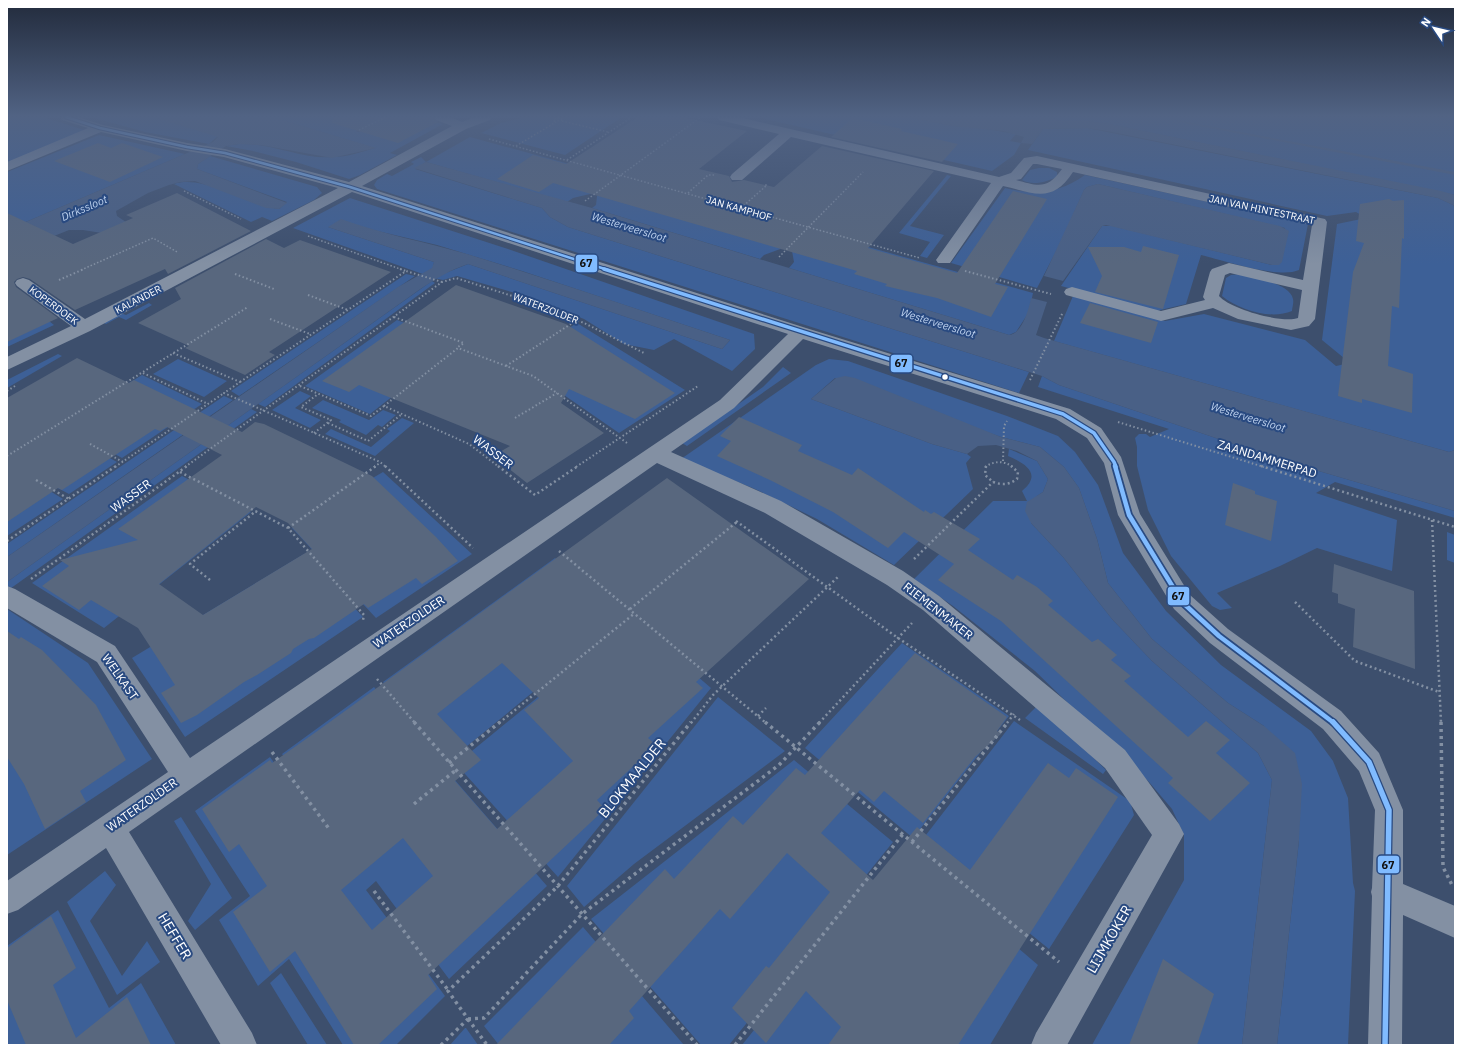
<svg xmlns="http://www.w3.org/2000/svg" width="1462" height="1052" font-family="'IBM Plex Sans',sans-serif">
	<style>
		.green { fill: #3d6097; fill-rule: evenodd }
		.water { fill: #496086 }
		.building { fill: #58677e; fill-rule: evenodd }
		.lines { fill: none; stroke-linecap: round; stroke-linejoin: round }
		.path-far3 { stroke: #8390a3; stroke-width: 1.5; stroke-dasharray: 1.5 2; stroke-linecap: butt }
		.path-far2 { stroke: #8390a3; stroke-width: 2; stroke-dasharray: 1.5 2.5; stroke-linecap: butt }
		.path-far1 { stroke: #8390a3; stroke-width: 2.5; stroke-dasharray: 2 3; stroke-linecap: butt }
		.path { stroke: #8390a3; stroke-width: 3.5; stroke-dasharray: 3 4; stroke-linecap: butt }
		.minor { fill: #8390a3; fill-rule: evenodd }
		.bus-1-far3-casing { stroke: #294a81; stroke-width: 4.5 }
		.bus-1-far2-casing { stroke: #294a81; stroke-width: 6 }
		.bus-1-far1-casing { stroke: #294a81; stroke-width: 8 }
		.bus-1-casing { stroke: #294a81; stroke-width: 8 }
		.bus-1-far3 { stroke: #80bbff; stroke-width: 2.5 }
		.bus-1-far2 { stroke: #80bbff; stroke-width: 3.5 }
		.bus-1-far1 { stroke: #80bbff; stroke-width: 4.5 }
		.bus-1 { stroke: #80bbff; stroke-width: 5.5 }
		.bus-dot { fill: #fff; stroke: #294a81; stroke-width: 1.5 }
		.labels { text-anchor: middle; stroke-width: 4; stroke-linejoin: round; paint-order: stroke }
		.far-street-label { font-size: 10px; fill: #fff; stroke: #294a81 }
		.far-water-label { font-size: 11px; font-style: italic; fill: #bcd0ed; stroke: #294a81 }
		.street-label { font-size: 12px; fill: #fff; stroke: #294a81 }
		.near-street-label { font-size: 14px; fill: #fff; stroke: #294a81 }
		.line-badge { stroke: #294a81; stroke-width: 1.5 }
		.pale-badge-label { font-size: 11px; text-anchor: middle; font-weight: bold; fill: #111 }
	</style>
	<rect width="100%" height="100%" fill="#3d4f6d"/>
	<!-- green -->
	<path class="green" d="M 7,117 L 43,117 L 84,130 L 7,164 Z
		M 91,117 L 153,117 L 218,136 L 209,144 L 145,132 Z
		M 280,117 L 384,117 L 356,131 L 358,132 L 388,117 L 415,117 L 443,124 L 390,153 L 397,155 L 360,175 L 349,179 L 296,162 L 253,151 L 226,146 C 263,137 297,160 333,157 C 347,157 362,152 375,148 L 282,120 Z
		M 525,117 L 622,117 L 565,155 L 481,133 L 501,123 Z
		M 757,117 L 907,117 L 953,126 L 980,128 L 1016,134 L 1010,141 L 1021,143 L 1014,155 L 992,171 Z
		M 1050,117 L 1455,117 L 1455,195 L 1109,124 L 1086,121 L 1060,121 Z
		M 1087,128 L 1438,198 L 1453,205 L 1455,208 L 1455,450 L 1449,452 L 1054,341 L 1073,296 L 1165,321 L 1204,314 L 1305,340 L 1336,366 L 1350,363 L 1322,340 L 1337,224 L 1366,218 L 1356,212 L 1327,216 L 1028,150 L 1043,129 Z
		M 99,135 L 185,154 L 7,230 L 7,172 Z
		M 470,137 L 613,176 L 590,194 L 573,198 L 567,202 L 426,162 L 415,169 L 542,208 L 550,217 L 568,227 L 1029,372 L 1019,393 L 377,189 L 374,185 L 377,180 L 387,174 L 392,176 L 414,164 L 411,162 L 421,157 L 426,162 Z
		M 210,156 L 317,187 L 322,193 L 314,200 L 272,221 L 262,217 L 251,222 L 174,184 C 204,174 247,205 279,209 L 287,202 L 197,169 L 198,164 Z
		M 1039,168 L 1049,168 L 1057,172 L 1057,177 C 1046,182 1033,186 1022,180 L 1030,170 Z
		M 947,175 L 951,176 L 910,226 L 944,235 L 927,258 L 920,256 L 930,242 L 899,233 Z
		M 1085,175 L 1308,224 L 1299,270 C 1279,279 1225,261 1201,255 L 1186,304 L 1156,311 L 1061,286 L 1102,226 L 1113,226 L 1272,265 L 1285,228 L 1098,184 L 1087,187 L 1084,190 L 1061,242 L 1037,288 L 951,263 L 1005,188 C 1036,195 1058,194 1085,175 Z
		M 621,179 L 783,248 L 764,255 L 760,259 L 592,208 L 596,205 L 597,196 Z
		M 350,198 L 508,249 L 754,334 L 755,349 L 732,371 L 674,339 L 654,350 L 624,344 L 584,319 L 522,295 L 457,276 L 443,280 L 434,278 L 293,228 ZM 328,227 L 369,229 L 437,245 L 522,271 L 730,340 L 722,349 L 468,264 L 443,274 L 433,268 L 434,262 Z
		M 811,231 L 1033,293 L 1029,312 L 1016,332 L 1009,335 L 789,268 L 794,262 L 792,251 Z
		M 406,274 L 415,276 L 239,396 L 231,391 Z
		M 1241,274 C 1254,278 1290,283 1293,299 C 1294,303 1292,308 1292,311 C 1271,320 1239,310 1222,296 L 1226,278 L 1231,275 Z
		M 432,281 L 435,283 L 265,407 L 258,404 Z
		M 20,298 L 54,325 L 7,347 L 7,304 Z
		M 149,303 L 152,305 L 126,320 L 119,317 L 106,324 L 102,322 L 121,313 L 126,315 Z
		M 397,320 L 459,344 L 370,414 L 305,386 Z
		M 577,323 L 685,390 L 619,433 L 535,375 L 509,365 Z
		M 58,354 L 62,356 L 7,388 L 7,380 Z
		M 178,359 L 227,381 L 204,397 L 153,374 Z
		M 829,359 L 848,361 L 1007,416 L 1058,436 L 1075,452 L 1098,485 L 1123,553 L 1166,611 L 1221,665 L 1311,731 L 1333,761 L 1348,798 L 1353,883 L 1355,891 L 1348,1045 L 1277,1045 L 1299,840 L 1264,726 L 1228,703 L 1152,639 L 1108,583 L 1097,539 L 1079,488 L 1064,467 L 1040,447 L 1001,437 L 835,378 L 811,399 L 932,444 L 967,454 L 971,457 L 966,463 L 973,489 L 894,565 L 817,519 L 755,489 L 681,459 L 816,365 Z
		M 783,367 L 791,373 L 687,446 L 682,443 L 763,387 Z
		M 142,375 L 202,404 L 122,458 L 91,441 L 86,445 L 117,462 L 69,494 L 37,477 L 32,480 L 63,499 L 7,536 L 7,458 Z
		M 1042,376 L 1059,385 L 1278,459 L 1455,511 L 1455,518 L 1335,482 L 1316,493 L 1397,520 L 1392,571 L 1317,548 L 1280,566 L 1217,593 L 1232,608 L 1220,610 L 1212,606 L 1171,556 L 1148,510 L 1137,466 L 1137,447 L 1135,438 L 1139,434 L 1146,434 L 1150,437 L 1169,429 L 1038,387 Z
		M 300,391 L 311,396 L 295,408 L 321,420 L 310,428 L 272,410 Z
		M 224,396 L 233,400 L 7,557 L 7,544 Z
		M 323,400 L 369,420 L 383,410 L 396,415 L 382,427 L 378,425 L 366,435 L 339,422 L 341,420 L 312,408 Z
		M 251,409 L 257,412 L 7,591 L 7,582 Z
		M 402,418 L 414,423 L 375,456 L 325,434 L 331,429 L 371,447 L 390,431 L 387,429 Z
		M 1009,449 L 1037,461 L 1048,479 L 1043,492 L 1037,496 L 1031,523 L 1063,557 L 1112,619 L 1152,661 L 1258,753 L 1272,780 L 1242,1045 L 1092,1045 L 1184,880 L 1184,835 L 1172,809 L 1149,782 L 1035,671 L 953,606 L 914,579 L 993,501 L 1027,501 L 1022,491 C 1043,474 1025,463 1008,456 Z
		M 383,472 L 472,554 L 376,618 L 292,528 L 323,507 Z
		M 182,476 L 251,512 L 104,628 L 32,583 Z
		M 1447,532 L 1455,535 L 1455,563 L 1447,560 Z
		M 304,554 L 363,617 L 185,737 L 132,658 Z
		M 555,558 L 626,616 L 450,760 L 383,682 Z
		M 7,609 L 88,663 L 152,759 L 7,855 Z
		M 632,620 L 711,688 L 558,877 L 456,764 Z
		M 902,643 L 1009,716 L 913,838 L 805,748 Z
		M 374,687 L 547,886 L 449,979 L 376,881 L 366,890 L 445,996 L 396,1045 L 343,1045 L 289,959 L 258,986 L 219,920 L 250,896 L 195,811 L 270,757 L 327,837 L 338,829 L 282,754 Z
		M 718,697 L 785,751 L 634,864 L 584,907 L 567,886 Z
		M 1039,704 L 1106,770 L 1103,774 L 1025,718 Z
		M 1014,721 L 1130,801 L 1134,815 L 1049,949 L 919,844 Z
		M 794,760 L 893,842 L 729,1045 L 701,1045 L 591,919 Z
		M 181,817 L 232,898 L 195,930 L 188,921 L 211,884 L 174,821 Z
		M 900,848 L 1038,965 L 990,1045 L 742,1045 Z
		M 105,871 L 116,885 L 90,921 L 122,976 L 147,941 L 160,962 L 117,995 L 67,902 Z
		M 58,910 L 109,1008 L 141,983 L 176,1045 L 7,1045 L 7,946 Z
		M 583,927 L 684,1045 L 499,1045 L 484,1026 Z
		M 281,973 L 327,1045 L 308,1045 L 270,983 Z
		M 466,1028 L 478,1045 L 450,1045 L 465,1028 Z"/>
	<!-- water -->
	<path class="water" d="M 153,117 L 280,117 L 282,120 L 376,148 L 332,158 L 261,145 L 238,144 L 226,146 L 198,164 L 197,169 L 287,203 L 279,209 L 266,208 L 195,181 L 180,182 L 169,185 L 148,193 L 116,211 L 117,216 L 145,235 L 133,238 L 83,230 L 69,230 L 7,255 L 7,230 L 213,142 L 218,137 Z
		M 907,117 L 1050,117 L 1060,121 L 1086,121 L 1109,124 L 1441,191 L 1455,195 L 1455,208 L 1453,205 L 1438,198 L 1107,131 L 1087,128 L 1043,129 L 1032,144 L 1021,143 L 1024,137 L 1003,131 L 953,126 Z
		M 1171,119 L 1455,172 L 1455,175 L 1184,123 Z
		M 426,162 L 592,208 L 1009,335 C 1022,334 1029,309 1031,298 L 1047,302 L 1036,335 L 1044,338 L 1449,452 L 1455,450 L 1455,511 L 1278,459 L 1059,385 L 1042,376 L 568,227 L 550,217 L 542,208 L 414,168 Z
		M 1098,184 L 1280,226 L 1289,231 L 1282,262 L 1279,265 L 1272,265 L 1106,225 L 1102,226 L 1063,281 L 1044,276 L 1084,190 L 1087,187 Z
		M 341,219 C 382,234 425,242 467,254 C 555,281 642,311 730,340 L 722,349 L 468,264 C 450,270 435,279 419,290 L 7,582 L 7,557 L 398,287 L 432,268 L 434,262 L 328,227 Z
		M 845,376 L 855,378 L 1001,437 L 1040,447 L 1064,467 L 1079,488 L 1097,539 L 1108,583 L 1152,639 L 1228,703 L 1264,726 L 1295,753 L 1302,784 L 1299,840 L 1277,1045 L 1242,1045 L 1272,780 L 1258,753 L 1152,661 L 1112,619 L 1063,557 L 1031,523 L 1025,511 L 1027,502 L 1043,492 L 1048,479 L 1037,461 L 1017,451 L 996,445 L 978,446 L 967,454 L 932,444 L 811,399 L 836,378 Z"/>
	<!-- building -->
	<path class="building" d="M 333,117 L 433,117 L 438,122 L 398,143 L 332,123 Z
		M 638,117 L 681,117 L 747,131 L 699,169 L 729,176 L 732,182 L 744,180 L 774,187 L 822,146 L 934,171 L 868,248 L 957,273 L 1013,191 L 1047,199 L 995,284 L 1008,287 L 991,317 L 937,298 L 885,286 L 887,284 L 854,274 L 857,271 L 553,183 L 539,192 L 497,179 L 533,155 L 566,164 Z
		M 853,118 L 902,129 L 901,131 L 958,144 L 942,162 L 831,137 Z
		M 98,143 L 111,148 L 122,143 L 163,157 L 110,182 L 54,161 Z
		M 177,193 L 251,231 L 168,274 L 165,269 L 75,310 L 30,279 L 23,277 L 17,279 L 14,282 L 16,287 L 58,318 L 7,342 L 7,213 L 73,244 L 133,218 L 126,215 Z
		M 1389,199 L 1393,201 L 1404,200 L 1404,239 L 1402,238 L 1399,308 L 1392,306 L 1388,366 L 1413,374 L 1412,413 L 1362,399 L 1362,403 L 1338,396 L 1353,272 L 1364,243 L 1356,241 L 1360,204 Z
		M 266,239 L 284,248 L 300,240 L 391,272 L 269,352 L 275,355 L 245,375 L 185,348 L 189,346 L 138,323 L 181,299 L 175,288 Z
		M 1143,246 L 1179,255 L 1163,309 L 1095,292 L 1102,276 L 1088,247 L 1124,247 L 1141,252 Z
		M 456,285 L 566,324 L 675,393 L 635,419 L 569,389 L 561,403 L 604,433 L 527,483 L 493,456 L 510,446 L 359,385 L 349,392 L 322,381 Z
		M 1090,303 L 1158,322 L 1151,343 L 1080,323 Z
		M 77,358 L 129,383 L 134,380 L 242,432 L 255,422 L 264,424 L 372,476 L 436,537 L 458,561 L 422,584 L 416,578 L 368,608 L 364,604 L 314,638 L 309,639 L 293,649 L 291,653 L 257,675 L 244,682 L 197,715 L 181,723 L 161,693 L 175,685 L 138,628 L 91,600 L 79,610 L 42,586 L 69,566 L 60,560 L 138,540 L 118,529 L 222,455 L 167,427 L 160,431 L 155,429 L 62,490 L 58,488 L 7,522 L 7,398 ZM 256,507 L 288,523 L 312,549 L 203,615 L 159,584 Z
		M 739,417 L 802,445 L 798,451 L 852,475 L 858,468 L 924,512 L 925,510 L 931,514 L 934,512 L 980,539 L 968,550 L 1013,580 L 1017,575 L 1037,587 L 1053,601 L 1048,605 L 1092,642 L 1098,639 L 1117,655 L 1111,660 L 1131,676 L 1124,681 L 1188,737 L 1206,721 L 1230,740 L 1216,753 L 1250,783 L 1210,821 L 1168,783 L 1173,778 L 1001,621 L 938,580 L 954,564 L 904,532 L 888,548 L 833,512 L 770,480 L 717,456 L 731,441 L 720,436 Z
		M 667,478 L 809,579 L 696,682 L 703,688 L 648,738 L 656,745 L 597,800 L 605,809 L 428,975 L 437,989 L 378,1045 L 354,1045 L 295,951 L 270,972 L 233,912 L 267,886 L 239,844 L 229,852 L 202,809 L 270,760 L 272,763 L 316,732 ZM 502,663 L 539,698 L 524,710 L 573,761 L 497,829 L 455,781 L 481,760 L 437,714 ZM 403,838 L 433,876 L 372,930 L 341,890 Z
		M 1233,483 L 1255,491 L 1255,494 L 1277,501 L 1271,541 L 1225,525 Z
		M 1334,564 L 1414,591 L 1415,669 L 1353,647 L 1355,609 L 1338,603 L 1338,594 L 1332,592 Z
		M 7,631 L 19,639 L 21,637 L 42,650 L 96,705 L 126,760 L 80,791 L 86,802 L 45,829 L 24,784 L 7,757 Z
		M 915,653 L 1007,717 L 997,731 L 1001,734 L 975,757 L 923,823 L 884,791 L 874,802 L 860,790 L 821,833 L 873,880 L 917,827 L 970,870 L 1048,763 L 1069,778 L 1076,768 L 1118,797 L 958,1045 L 828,1045 L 841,1027 L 806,991 L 766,1043 L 732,1008 L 766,966 L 769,968 L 830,892 L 787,853 L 730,919 L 720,909 L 629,1011 L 634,1018 L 609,1045 L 496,1045 L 665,869 L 674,879 L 733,816 L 743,825 L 796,768 L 805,775 Z
		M 51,916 L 76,968 L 53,985 L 76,1038 L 127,997 L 151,1045 L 26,1045 L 7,1000 L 7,948 Z
		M 1163,959 L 1214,994 L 1197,1045 L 1129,1045 Z"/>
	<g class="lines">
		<!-- path-far3 -->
		<path class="path-far3" d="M 558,118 L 562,118 L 563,120 L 554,121 L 554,119 Z
			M 562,121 L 608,132
			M 359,130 L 386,117
			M 489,139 L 920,258
			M 516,146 L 556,122
			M 567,160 L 632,117
			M 184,191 L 241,219
			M 688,193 L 708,175 L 716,175
			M 585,201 L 701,117
			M 741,208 L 767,185 L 764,185
			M 308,236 L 403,270
			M 779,257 L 863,172
			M 81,270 L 153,238 L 177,252"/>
		<!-- path-far2 -->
		<path class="path-far2" d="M 400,269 L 406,271
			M 965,271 L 1051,294
			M 235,274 L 274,289
			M 59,280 L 84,269
			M 308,295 L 348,310
			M 394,317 L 464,343 L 458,347
			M 270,319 L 310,334
			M 173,353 L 240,382 L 224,393 L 380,462 L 386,467
			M 506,366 L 577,320
			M 143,373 L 208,404
			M 1030,380 L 1063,312
			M 240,382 L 406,271 L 442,282
			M 300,386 L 371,416 L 384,406 L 469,444 L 499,467
			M 7,391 L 15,386
			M 384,406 L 458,348 L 533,376 L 627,443
			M 515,418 L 557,393
			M 1118,422 L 1264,467
			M 328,423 L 368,441 L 402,414
			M 314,433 L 331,420 L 301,407 L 318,394
			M 90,444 L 123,462
			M 7,456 L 248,307
			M 1003,461 L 1004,426 L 1007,421
			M 115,467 L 224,393
			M 185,467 L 442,282 L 456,278 L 531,302 L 584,323 L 644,353
			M 374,467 L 380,463
			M 576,467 L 698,386
			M 985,467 C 994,461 1003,460 1013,467"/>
		<!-- path-far1 -->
		<path class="path-far1" d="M 385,466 L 473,548
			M 498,466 L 535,495 L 578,466
			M 986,466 L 985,475 L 993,482
			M 1261,466 L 1455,527
			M 180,472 L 288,528 L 364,615 L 363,620
			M 36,480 L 69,499
			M 993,482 C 1002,485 1009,485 1017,479 L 1018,472 L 1011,466
			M 1432,520 L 1441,723
			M 736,521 L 898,638 L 1020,720
			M 288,528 L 376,466
			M 7,541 L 116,466
			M 559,551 L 766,723
			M 914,559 L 993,482
			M 31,579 L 187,466
			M 210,580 L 190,564 L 256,511
			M 1295,602 L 1355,661 L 1439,692
			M 630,609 L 738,521
			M 377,679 L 415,723
			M 758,716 L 766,708
			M 499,723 L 635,613
			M 691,723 L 713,695 L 839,576
			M 819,723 L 912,623
			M 1007,723 L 1014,714"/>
		<!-- path -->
		<path class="path" d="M 414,722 L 697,1045
			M 765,722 L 1059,962
			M 1441,722 L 1443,867 L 1452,885
			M 272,752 L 330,830
			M 449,763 L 500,722
			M 414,804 L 456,770
			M 912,842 L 1008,722
			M 374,891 L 448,990
			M 468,1019 L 484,1018 L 582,914 L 779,765 L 820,722
			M 468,1019 L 487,1045
			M 441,1045 L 468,1019 L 448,991 L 557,887 L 691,722
			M 735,1045 L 903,834"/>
		<!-- minor -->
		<path class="minor" d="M 60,117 L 78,117 L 103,125 L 187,143 L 225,149 L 349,182 L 452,126 L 436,120 L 434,117 L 450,117 L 462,122 L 475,117 L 492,117 L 490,120 L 466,129 L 362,186 L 806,328 L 1070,409 L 1101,428 L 1121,457 L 1140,514 L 1190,595 L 1228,629 L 1341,711 L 1379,753 L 1403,810 L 1403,884 L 1455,906 L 1455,938 L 1403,915 L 1402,1045 L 1368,1045 L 1372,896 L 1371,892 L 1372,888 L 1375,810 L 1359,771 L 1323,729 L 1210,643 L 1174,609 L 1118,515 L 1104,463 L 1087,438 L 1056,419 L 803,339 L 734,408 L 671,452 L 781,501 L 903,571 L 939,596 L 1125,750 L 1179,824 L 1184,834 L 1067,1045 L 1031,1045 L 1036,1033 L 1152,835 L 1105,768 L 923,610 L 887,585 L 765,513 L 657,463 L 129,832 L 252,1033 L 257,1045 L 221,1045 L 106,848 L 18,910 L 7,914 L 7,881 L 168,772 L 97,662 L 7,608 L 7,586 L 15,589 L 115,646 L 190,758 L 720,400 L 788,334 L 352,192 L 90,331 L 7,370 L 7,357 L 71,326 L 17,286 L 15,283 L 17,280 L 23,278 L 29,280 L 85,319 L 338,188 L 224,157 L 187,151 L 101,132 L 7,171 L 7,162 L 88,128 L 62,120 Z
			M 717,117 L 738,117 L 999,177 L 1011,173 L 1024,158 L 1037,156 L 1325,219 L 1327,222 L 1315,319 L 1309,326 L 1291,330 L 1238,319 L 1213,308 L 1161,321 L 1066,295 L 1064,292 L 1066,289 L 1072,287 L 1161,311 L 1205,300 L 1203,297 L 1210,272 L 1212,269 L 1229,263 L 1303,280 L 1312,225 L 1073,172 C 1052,204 1035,193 1003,186 L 950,263 L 938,263 L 936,260 L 991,183 L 791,137 L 742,180 L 732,180 L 730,177 L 732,174 L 779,134 L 719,120 ZM 1033,164 L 1037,164 L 1062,169 C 1047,190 1038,186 1016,180 L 1021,179 ZM 1230,273 L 1302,290 L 1298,318 C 1283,324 1230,309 1219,296 L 1225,275 Z"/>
		<defs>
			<path id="bus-1-far3" d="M 66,117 L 100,128 L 187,147 L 225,153 L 350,187 L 608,270"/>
			<path id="bus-1-far2" d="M 604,269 L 1063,414 L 1094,433 L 1114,462 L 1116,467"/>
			<path id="bus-1-far1" d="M 1115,466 L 1129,515 L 1182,602 L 1219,636 L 1334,723"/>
			<path id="bus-1" d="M 1333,722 L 1369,762 L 1389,810 L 1385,1045"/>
		</defs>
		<!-- bus-1-far3 casing -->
		<use href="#bus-1-far3" class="bus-1-far3-casing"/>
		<!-- bus-1-far2 casing -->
		<use href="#bus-1-far2" class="bus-1-far2-casing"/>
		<!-- bus-1-far1 casing -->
		<use href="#bus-1-far1" class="bus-1-far1-casing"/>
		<!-- bus-1 casing -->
		<use href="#bus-1" class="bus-1-casing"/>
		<!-- bus-1-far3 -->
		<use href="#bus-1-far3" class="bus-1-far3"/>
		<!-- bus-1-far2 -->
		<use href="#bus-1-far2" class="bus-1-far2"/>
		<!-- bus-1-far1 -->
		<use href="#bus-1-far1" class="bus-1-far1"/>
		<!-- bus-1 -->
		<use href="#bus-1" class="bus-1"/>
	</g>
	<!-- sky -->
	<linearGradient id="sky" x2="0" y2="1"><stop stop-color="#222b3c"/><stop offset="0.44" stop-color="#516384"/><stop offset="1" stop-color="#516384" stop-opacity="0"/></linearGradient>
	<rect width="1462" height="264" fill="url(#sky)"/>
	<!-- markers -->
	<circle class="bus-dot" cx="945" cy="377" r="3.5"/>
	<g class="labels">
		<!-- far-street labels -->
		<g class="far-street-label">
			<text transform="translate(739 208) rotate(16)" y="4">JAN KAMPHOF</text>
			<text transform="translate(1262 209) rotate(12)" y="4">JAN VAN HINTESTRAAT</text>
			<text transform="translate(138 299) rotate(-27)" y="4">KALANDER</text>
			<text transform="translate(54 305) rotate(36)" y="4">KOPERDOEK</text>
			<text transform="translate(546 308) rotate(21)" y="4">WATERZOLDER</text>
		</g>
		<!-- far-water labels -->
		<g class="far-water-label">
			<text transform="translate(84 208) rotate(-23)" y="4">Dirkssloot</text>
			<text transform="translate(629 227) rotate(17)" y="4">Westerveersloot</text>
			<text transform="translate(938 323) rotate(17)" y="4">Westerveersloot</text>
			<text transform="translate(1248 417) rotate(17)" y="4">Westerveersloot</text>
		</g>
		<!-- street labels -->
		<g class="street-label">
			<text transform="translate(493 452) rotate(37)" y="4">WASSER</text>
			<text transform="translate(1267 459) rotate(17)" y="4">ZAANDAMMERPAD</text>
			<text transform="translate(131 496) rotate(-36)" y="4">WASSER</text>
			<text transform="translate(938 611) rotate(38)" y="4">RIEMENMAKER</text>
			<text transform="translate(409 622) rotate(-34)" y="4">WATERZOLDER</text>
			<text transform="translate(120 677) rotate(55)" y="4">WELKAST</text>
			<text transform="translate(142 805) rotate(-35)" y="4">WATERZOLDER</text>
		</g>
		<!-- near-street labels -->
		<g class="near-street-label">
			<text transform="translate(632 778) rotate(-51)" y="5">BLOKMAALDER</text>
			<text transform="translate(175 936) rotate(59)" y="5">HEFFER</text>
			<text transform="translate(1109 939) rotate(-60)" y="5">LIJMKOKER</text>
		</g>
	</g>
	<g class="line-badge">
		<rect x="575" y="254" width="23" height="19" rx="4" fill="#80bbff"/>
		<rect x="890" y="354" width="23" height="19" rx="4" fill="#80bbff"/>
		<rect x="1167" y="586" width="23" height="20" rx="4" fill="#80bbff"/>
		<rect x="1377" y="855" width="23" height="19" rx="4" fill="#80bbff"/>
	</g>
	<g class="pale-badge-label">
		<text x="586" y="267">67</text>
		<text x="901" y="367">67</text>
		<text x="1178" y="600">67</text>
		<text x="1388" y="869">67</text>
	</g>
	<!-- border -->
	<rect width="1462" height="1052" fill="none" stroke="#ffffff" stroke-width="16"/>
	<!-- north arrow -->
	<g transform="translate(1434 28) rotate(305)" stroke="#294a81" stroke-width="3" paint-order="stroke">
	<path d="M0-3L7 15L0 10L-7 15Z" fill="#ffffff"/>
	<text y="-6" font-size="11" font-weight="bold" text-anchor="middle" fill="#ffffff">N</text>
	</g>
</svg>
